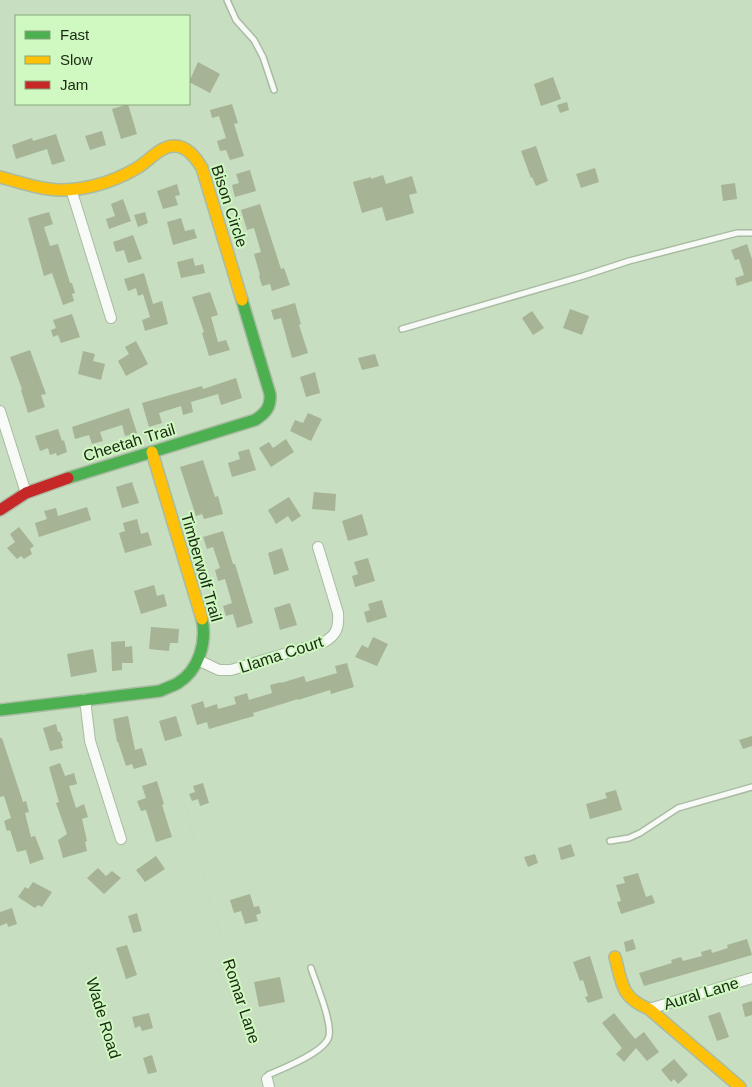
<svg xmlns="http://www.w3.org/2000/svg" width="752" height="1087" font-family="Arial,sans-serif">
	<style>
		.building { fill: #a6b395 }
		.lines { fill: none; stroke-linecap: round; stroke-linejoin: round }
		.lane-casing { stroke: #a9bba3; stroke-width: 8 }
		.street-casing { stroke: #a9bba3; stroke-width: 12 }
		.fast-casing { stroke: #a9bba3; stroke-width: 14 }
		.slow-casing { stroke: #a9bba3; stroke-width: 14 }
		.jam-casing { stroke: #a9bba3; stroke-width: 14 }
		.path { stroke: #cbd1c8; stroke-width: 2; stroke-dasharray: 1 4; stroke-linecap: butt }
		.lane { stroke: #f7faf6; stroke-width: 5 }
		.street { stroke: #f7faf6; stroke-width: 10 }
		.fast { stroke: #4caf50; stroke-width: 11 }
		.slow { stroke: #ffc107; stroke-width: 11 }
		.jam { stroke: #c62828; stroke-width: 11 }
		.labels { text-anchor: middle; stroke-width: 4; stroke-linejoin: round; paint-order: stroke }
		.street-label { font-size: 16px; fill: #192813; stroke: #cff9c0 }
	</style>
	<rect width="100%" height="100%" fill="#c8dec0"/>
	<!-- building -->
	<path class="building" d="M 198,62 L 220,74 L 210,93 L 189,82 Z
		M 553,77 L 561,99 L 541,106 L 534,84 Z
		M 567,102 L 569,110 L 560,113 L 557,105 Z
		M 128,104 L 137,134 L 121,139 L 112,109 Z
		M 232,104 L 238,123 L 234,124 L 244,156 L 230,160 L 226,150 L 220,151 L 217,141 L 226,138 L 219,116 L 212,118 L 210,110 Z
		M 102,131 L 106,145 L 90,150 L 85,136 Z
		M 56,134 L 65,161 L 52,165 L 47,149 L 16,159 L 12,145 L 32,138 L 33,141 Z
		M 536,146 L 548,181 L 536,186 L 532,177 L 531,178 L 521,151 Z
		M 595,168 L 599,182 L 581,188 L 576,174 Z
		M 250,170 L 256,191 L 235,197 L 232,185 L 239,183 L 236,174 Z
		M 383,175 L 386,184 L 412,176 L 417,193 L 409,195 L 414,213 L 386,221 L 382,207 L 362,213 L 353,182 L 371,177 L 371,179 Z
		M 735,183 L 737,199 L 723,201 L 721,185 Z
		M 177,184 L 180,195 L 175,196 L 178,205 L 163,209 L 157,191 Z
		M 123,199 L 131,221 L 109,229 L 106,219 L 115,216 L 111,204 Z
		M 260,204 L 281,269 L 284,268 L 290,285 L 272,291 L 270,284 L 262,286 L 259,276 L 260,275 L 254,254 L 261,252 L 254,228 L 247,230 L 241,210 Z
		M 49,212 L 53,224 L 44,227 L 50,246 L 58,244 L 70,283 L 72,283 L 75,293 L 72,294 L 74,301 L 63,305 L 52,273 L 44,276 L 28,218 Z
		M 145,212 L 148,223 L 138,227 L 134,215 Z
		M 181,218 L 185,231 L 194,229 L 197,238 L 173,245 L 167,222 Z
		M 133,235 L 142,259 L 128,263 L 124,250 L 116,252 L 113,242 Z
		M 747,244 L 752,259 L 752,281 L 737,286 L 735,278 L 744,275 L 739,259 L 735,260 L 731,250 Z
		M 193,258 L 195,266 L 203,264 L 205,273 L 181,278 L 177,262 Z
		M 144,273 L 153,304 L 162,301 L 168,324 L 145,331 L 142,320 L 150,317 L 143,294 L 138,296 L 136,288 L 128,291 L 124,279 Z
		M 210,292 L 218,315 L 211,317 L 218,342 L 226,340 L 230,350 L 209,356 L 202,333 L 204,332 L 192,297 Z
		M 295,303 L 301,324 L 299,325 L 308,353 L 292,358 L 281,318 L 274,320 L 271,310 Z
		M 570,309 L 589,316 L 582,335 L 563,328 Z
		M 532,311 L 544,328 L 533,335 L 522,318 Z
		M 72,314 L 80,337 L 61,343 L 58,335 L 53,337 L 51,330 L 56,328 L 53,320 Z
		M 136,341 L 148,364 L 126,376 L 118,361 L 129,354 L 125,347 Z
		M 30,350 L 46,394 L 41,395 L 45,407 L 28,413 L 21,390 L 22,389 L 10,357 Z
		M 83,351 L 95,354 L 93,361 L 105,364 L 101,380 L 78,374 Z
		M 375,354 L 379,366 L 362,370 L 358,358 Z
		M 315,372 L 320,393 L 306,397 L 300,377 Z
		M 236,378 L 242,398 L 221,405 L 218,394 L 191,402 L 193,412 L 183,415 L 181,406 L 159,413 L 162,423 L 149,427 L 142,403 L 202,386 L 203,389 Z
		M 129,408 L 137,433 L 125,436 L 122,425 L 100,432 L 103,441 L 92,444 L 89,435 L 75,439 L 72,427 Z
		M 308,413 L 322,419 L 311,441 L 290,431 L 295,420 L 303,423 Z
		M 58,429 L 62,441 L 64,440 L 67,452 L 57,456 L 56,453 L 50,455 L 48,448 L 40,451 L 35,436 Z
		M 286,439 L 294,452 L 271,467 L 259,448 L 269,442 L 273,448 Z
		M 249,449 L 256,470 L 232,477 L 228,463 L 240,459 L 238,452 Z
		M 203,460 L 215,497 L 218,496 L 223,514 L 204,519 L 202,514 L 196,516 L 180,467 Z
		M 132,482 L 139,503 L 122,508 L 116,487 Z
		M 314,492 L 336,494 L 335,511 L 312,509 Z
		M 289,497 L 301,516 L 292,522 L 288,516 L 276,524 L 268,510 Z
		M 87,507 L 91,520 L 39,537 L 35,523 L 47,519 L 44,511 L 56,508 L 58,516 Z
		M 362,514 L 368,535 L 348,541 L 342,521 Z
		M 137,519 L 141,534 L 148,532 L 152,545 L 125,553 L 119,533 L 125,531 L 123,523 Z
		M 19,527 L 34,546 L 30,549 L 32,554 L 24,559 L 21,556 L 17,559 L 7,548 L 15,542 L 10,534 Z
		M 223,531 L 233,564 L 235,564 L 253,623 L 237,628 L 233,614 L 226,616 L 223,606 L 232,603 L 225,579 L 218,581 L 215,570 L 220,568 L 213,547 L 207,549 L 203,537 Z
		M 282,548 L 289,570 L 274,575 L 268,553 Z
		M 368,558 L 375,581 L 355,587 L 352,576 L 358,574 L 354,562 Z
		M 154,585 L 157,596 L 164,594 L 167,606 L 141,614 L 134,591 Z
		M 382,600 L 387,617 L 367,623 L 364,612 L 370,610 L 368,604 Z
		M 290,603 L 297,625 L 280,630 L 274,608 Z
		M 151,627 L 179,629 L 178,643 L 170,643 L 169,651 L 149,649 Z
		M 373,637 L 388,644 L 377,666 L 355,657 L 362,645 L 368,648 Z
		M 125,641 L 125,647 L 132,646 L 133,663 L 122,663 L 122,670 L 112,671 L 111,642 Z
		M 93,649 L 97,672 L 71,677 L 67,654 Z
		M 347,663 L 354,687 L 331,694 L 330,690 L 298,700 L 298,699 L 253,713 L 254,716 L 209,729 L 207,722 L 197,725 L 191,705 L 203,701 L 205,708 L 217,704 L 218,709 L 236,704 L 234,697 L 247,693 L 249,700 L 272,693 L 270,685 L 281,682 L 281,683 L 304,676 L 306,682 L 337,673 L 335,666 Z
		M 128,716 L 135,750 L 142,748 L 147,765 L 134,769 L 132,764 L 126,766 L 118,742 L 117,742 L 113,719 Z
		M 176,716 L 182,736 L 165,741 L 159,721 Z
		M 56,724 L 58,732 L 60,732 L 63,741 L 61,741 L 63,748 L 50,751 L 43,728 Z
		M 752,736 L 752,746 L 743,749 L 739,740 Z
		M 0,738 L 2,738 L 23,802 L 26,801 L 29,812 L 25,813 L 31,837 L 35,836 L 44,859 L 30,864 L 26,850 L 17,852 L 10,830 L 7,831 L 4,821 L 11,818 L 4,796 L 0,797 Z
		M 60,763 L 65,776 L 74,773 L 77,784 L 69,786 L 76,808 L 84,804 L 88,817 L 82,819 L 87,841 L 85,842 L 87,851 L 63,858 L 58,840 L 67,834 L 56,803 L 59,802 L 49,767 Z
		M 157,781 L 164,804 L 162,805 L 172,837 L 156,842 L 146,810 L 141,811 L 137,801 L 146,798 L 142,786 Z
		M 203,783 L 209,803 L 200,806 L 198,799 L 192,801 L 189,794 L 195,792 L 193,786 Z
		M 616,790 L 622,810 L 590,819 L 586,804 L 607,798 L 605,793 Z
		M 571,844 L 575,856 L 561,860 L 558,848 Z
		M 535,854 L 538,863 L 528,867 L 524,857 Z
		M 156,856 L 165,869 L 145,882 L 136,870 Z
		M 98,868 L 106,876 L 112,871 L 121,878 L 104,894 L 87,878 Z
		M 638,873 L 646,897 L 652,895 L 655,903 L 621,914 L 617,902 L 621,901 L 616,885 L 625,883 L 623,877 Z
		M 33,882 L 52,892 L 42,907 L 38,905 L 35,908 L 18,897 L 25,887 L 28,889 Z
		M 250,894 L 254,907 L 259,906 L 261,913 L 256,915 L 258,921 L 245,924 L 241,911 L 234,913 L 230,900 Z
		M 12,908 L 17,924 L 8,927 L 7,923 L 0,926 L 0,912 Z
		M 137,913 L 142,931 L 133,933 L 128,916 Z
		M 633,939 L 636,949 L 626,952 L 624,942 Z
		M 747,939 L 752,955 L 644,986 L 639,973 L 672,963 L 671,960 L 681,957 L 683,961 L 702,956 L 701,952 L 711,949 L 712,953 L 728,948 L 727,945 Z
		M 127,945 L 137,975 L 126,979 L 116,948 Z
		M 590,956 L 603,998 L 588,1003 L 585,997 L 588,996 L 583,980 L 580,981 L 573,962 Z
		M 280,977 L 285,1002 L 259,1007 L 254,982 Z
		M 752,1001 L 752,1015 L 745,1017 L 742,1004 Z
		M 720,1012 L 729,1037 L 717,1041 L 708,1016 Z
		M 149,1013 L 153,1028 L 142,1031 L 140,1026 L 135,1028 L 132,1017 Z
		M 614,1013 L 635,1039 L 644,1032 L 659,1052 L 647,1061 L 636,1048 L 624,1062 L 616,1054 L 622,1048 L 602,1023 Z
		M 152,1055 L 157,1072 L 148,1074 L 143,1058 Z
		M 674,1059 L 688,1075 L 678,1084 L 674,1079 L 671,1082 L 661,1070 Z"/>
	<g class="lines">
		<defs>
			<path id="lane" d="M 227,0 L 236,20 L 254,40 L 263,57 L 274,90
				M 402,329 L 583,276 L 629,261 L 737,233 L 752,233
				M 610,841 L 629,838 L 640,833 L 678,808 L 752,787
				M 267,1078 L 268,1075 C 282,1069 326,1052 329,1036 C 332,1021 316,984 311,968"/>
			<path id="street" d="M 71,189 L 111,318
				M 0,411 L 26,493
				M 198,660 L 219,670 L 231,670 L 324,642 C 337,635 339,627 338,613 L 318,547
				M 85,699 L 90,741 L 121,839
				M 649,1009 L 752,978
				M 267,1079 L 269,1087"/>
			<path id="fast" d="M 68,478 L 255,420 C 266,413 271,407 270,394 L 242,300
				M 0,710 L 160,691 C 166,688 173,686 178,683 C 199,670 207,642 202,619"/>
			<path id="slow" d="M 0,177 C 16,181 32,187 49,189 C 78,193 112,183 137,168 C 149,161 159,147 173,146 C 187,145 196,158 202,168 L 242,300
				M 152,452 L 202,619
				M 615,957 C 622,983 621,998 649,1009 L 740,1087"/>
			<path id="jam" d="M 0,510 L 26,493 L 68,478"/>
		</defs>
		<!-- lane casing -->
		<use href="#lane" class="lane-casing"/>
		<!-- street casing -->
		<use href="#street" class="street-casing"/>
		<!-- fast casing -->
		<use href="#fast" class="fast-casing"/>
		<!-- slow casing -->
		<use href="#slow" class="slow-casing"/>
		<!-- jam casing -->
		<use href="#jam" class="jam-casing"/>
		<!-- path -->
		<path class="path" d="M 185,805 L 214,916 L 264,1069
			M 83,949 L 125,1087"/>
		<!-- lane -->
		<use href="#lane" class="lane"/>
		<!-- street -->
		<use href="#street" class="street"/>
		<!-- fast -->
		<use href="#fast" class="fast"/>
		<!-- slow -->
		<use href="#slow" class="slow"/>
		<!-- jam -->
		<use href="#jam" class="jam"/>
	</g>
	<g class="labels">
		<!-- street labels -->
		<g class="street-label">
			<text transform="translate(230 206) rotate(72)" y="6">Bison Circle</text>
			<text transform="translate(129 442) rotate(-17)" y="6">Cheetah Trail</text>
			<text transform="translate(202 567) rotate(74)" y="6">Timberwolf Trail</text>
			<text transform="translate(281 654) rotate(-18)" y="6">Llama Court</text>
			<text transform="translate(701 993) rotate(-17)" y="6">Aural Lane</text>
			<text transform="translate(242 1001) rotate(72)" y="6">Romar Lane</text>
			<text transform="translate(104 1018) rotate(73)" y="6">Wade Road</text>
		</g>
	</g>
	<!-- legend -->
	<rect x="15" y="15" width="175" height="90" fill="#cff9c0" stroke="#86a57b"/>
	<rect x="25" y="31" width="25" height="8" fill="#4caf50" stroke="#86a57b"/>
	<text x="60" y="40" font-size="15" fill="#192813">Fast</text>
	<rect x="25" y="56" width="25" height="8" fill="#ffc107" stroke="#86a57b"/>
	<text x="60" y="65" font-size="15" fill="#192813">Slow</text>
	<rect x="25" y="81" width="25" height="8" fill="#c62828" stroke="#86a57b"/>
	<text x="60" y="90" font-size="15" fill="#192813">Jam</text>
</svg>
